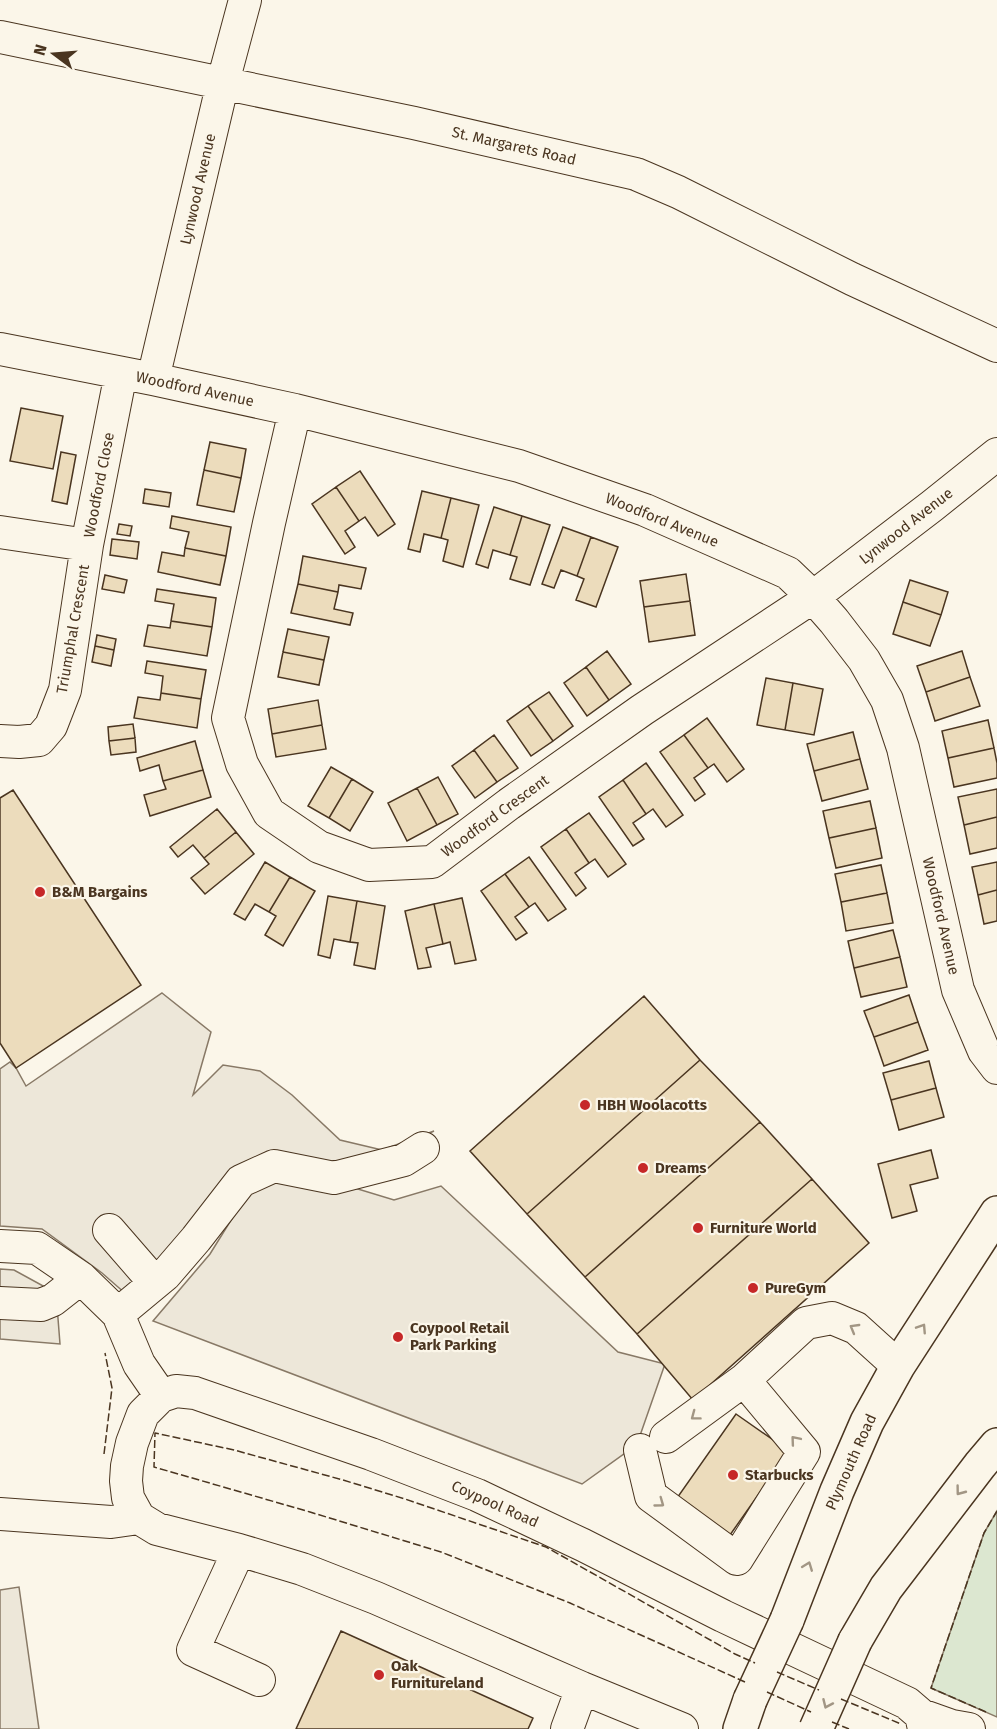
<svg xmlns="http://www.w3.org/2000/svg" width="997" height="1729" font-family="'Fira Sans',sans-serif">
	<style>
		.green { fill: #dce7d0; stroke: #887966; stroke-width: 1.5 }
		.parking { fill: #ede7d9; stroke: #887966; stroke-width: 1.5 }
		.building { fill: #ecdcbc; stroke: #4a3520; stroke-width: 1.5 }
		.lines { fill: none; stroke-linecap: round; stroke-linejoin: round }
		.minor-casing { stroke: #4a3520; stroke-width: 34 }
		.major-casing { stroke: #4a3520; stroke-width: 36 }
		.minor { stroke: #fbf6e9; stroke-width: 32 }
		.major { stroke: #fbf6e9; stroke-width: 33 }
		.major-bridge-casing { stroke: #4a3520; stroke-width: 36; stroke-linecap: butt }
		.major-bridge { stroke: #fbf6e9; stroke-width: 33 }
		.fence { stroke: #4a3520; stroke-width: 1.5; stroke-dasharray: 8 3; stroke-linecap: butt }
		.oneway { stroke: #a29684 }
		.poi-dot { fill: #c62828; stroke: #fbf6e9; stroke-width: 2 }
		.labels { text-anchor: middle; stroke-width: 4.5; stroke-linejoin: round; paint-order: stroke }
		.street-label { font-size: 15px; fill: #4a3520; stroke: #fbf6e9 }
		.poi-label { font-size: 15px; font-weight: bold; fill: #4a3520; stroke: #fbf6e9; text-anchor: start }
	</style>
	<rect width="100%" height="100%" fill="#fbf6e9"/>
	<!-- green -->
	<path class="green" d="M 997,1511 L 997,1717 L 931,1688 L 984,1533 Z"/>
	<!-- parking -->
	<path class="parking" d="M 162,993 L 211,1032 L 193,1095 L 223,1065 L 260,1071 L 292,1095 L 340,1140 L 382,1150 L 434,1131 L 334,1178 L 302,1172 L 394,1200 L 441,1186 L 618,1352 L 665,1364 L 636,1447 L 624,1454 L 582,1484 L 153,1321 L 210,1254 L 246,1196 L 274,1166 L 134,1301 L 102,1273 L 42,1229 L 0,1226 L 0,1069 L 10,1062 L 16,1068 L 26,1086 Z
		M 0,1269 L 14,1270 L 56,1293 L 60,1344 L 0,1339 Z
		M 19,1587 L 39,1729 L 0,1729 L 0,1590 Z"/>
	<!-- building -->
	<path class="building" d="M 21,408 L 63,416 L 53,469 L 10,461 Z
		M 210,442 L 246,449 L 241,478 L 204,470 Z
		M 61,452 L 76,455 L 67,504 L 52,501 Z
		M 204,470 L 241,478 L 234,512 L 197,505 Z
		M 360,471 L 395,524 L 378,536 L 365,517 L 359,521 L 336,487 Z
		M 336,487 L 359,521 L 345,531 L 355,547 L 345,554 L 312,504 Z
		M 145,489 L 171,493 L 169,507 L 143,503 Z
		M 422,491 L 451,498 L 441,538 L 424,534 L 420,552 L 408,549 Z
		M 451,498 L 479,505 L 463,567 L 443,561 L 448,540 L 441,538 Z
		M 494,507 L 522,516 L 510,555 L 493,550 L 488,568 L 476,564 Z
		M 172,516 L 231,527 L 226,556 L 185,548 L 189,532 L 170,528 Z
		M 522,516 L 550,525 L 530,585 L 510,579 L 517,557 L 510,555 Z
		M 119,524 L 132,526 L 130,536 L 117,534 Z
		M 563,527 L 591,537 L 577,576 L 561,570 L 554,588 L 542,584 Z
		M 591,537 L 618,547 L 596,607 L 576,600 L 584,579 L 577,576 Z
		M 112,539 L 139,542 L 137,559 L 110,555 Z
		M 185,548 L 226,556 L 220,585 L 158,572 L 162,552 L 184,556 Z
		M 303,556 L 366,568 L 361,589 L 339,585 L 338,592 L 298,584 Z
		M 686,574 L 690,601 L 644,607 L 640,581 Z
		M 105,575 L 127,580 L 124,593 L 102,589 Z
		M 910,580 L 948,592 L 941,615 L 903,602 Z
		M 298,584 L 338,592 L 334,609 L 353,613 L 350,625 L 291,613 Z
		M 157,589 L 216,598 L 212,627 L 171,621 L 174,604 L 155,601 Z
		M 690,601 L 695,635 L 649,642 L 644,607 Z
		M 903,602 L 941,615 L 930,646 L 893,634 Z
		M 171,621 L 212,627 L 207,656 L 144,646 L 148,625 L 170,628 Z
		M 288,629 L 329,637 L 324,660 L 283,652 Z
		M 97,635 L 116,639 L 114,650 L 95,646 Z
		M 95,646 L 114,650 L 111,666 L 92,662 Z
		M 607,651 L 631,684 L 609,700 L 586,667 Z
		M 962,651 L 970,677 L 926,692 L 917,666 Z
		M 283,652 L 324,660 L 319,685 L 278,677 Z
		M 147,661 L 206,670 L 201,699 L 161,693 L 163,676 L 145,673 Z
		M 586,667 L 609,700 L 587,716 L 564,683 Z
		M 970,677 L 980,706 L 935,721 L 926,692 Z
		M 766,678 L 793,683 L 785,730 L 757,725 Z
		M 793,683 L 823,689 L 814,735 L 785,730 Z
		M 549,692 L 573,726 L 553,741 L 528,706 Z
		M 161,693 L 201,699 L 197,728 L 134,718 L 138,697 L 160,700 Z
		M 318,700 L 322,725 L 272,734 L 268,709 Z
		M 528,706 L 553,741 L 531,756 L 507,721 Z
		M 707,718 L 744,769 L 727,782 L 714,764 L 708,768 L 684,735 Z
		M 988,720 L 994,748 L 948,758 L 942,731 Z
		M 133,724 L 135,738 L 109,741 L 108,727 Z
		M 322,725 L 326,749 L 276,757 L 272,734 Z
		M 853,732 L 860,759 L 814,771 L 807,744 Z
		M 494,735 L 518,768 L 497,782 L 474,750 Z
		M 684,735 L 708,768 L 694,778 L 705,794 L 695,801 L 660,752 Z
		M 135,738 L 136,752 L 111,755 L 109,741 Z
		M 195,741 L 203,770 L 163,781 L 159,765 L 140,771 L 137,758 Z
		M 994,748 L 997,763 L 997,778 L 954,787 L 948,758 Z
		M 474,750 L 497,782 L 475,798 L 452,766 Z
		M 860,759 L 868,789 L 822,801 L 814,771 Z
		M 646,763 L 683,815 L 666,827 L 653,809 L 646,814 L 623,780 Z
		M 331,767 L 352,779 L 329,818 L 308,806 Z
		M 203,770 L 211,797 L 150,816 L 144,795 L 166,789 L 163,781 Z
		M 438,777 L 458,814 L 437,825 L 417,788 Z
		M 352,779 L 373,792 L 350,831 L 329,818 Z
		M 623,780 L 646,814 L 633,823 L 644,839 L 633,846 L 599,797 Z
		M 417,788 L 437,825 L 407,841 L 388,803 Z
		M 997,789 L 997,817 L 964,825 L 958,797 Z
		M 13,790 L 141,985 L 16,1068 L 0,1043 L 0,798 Z
		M 870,801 L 876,828 L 829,838 L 823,811 Z
		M 217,809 L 236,832 L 204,858 L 193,845 L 178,857 L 170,847 Z
		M 589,813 L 626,864 L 608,877 L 595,859 L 589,863 L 566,829 Z
		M 997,817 L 997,848 L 970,854 L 964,825 Z
		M 876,828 L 882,858 L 836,868 L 829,838 Z
		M 566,829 L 589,863 L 575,873 L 586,888 L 576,896 L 541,847 Z
		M 236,832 L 254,854 L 205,894 L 191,878 L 209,864 L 204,858 Z
		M 529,857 L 566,909 L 548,921 L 535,903 L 529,907 L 505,874 Z
		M 265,862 L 290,877 L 269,912 L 255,904 L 245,920 L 234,914 Z
		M 997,862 L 997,890 L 978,895 L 972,867 Z
		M 881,865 L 887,893 L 841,902 L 835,874 Z
		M 505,874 L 529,907 L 515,917 L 527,933 L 516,940 L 481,891 Z
		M 290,877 L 315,891 L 283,946 L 265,935 L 276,916 L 269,912 Z
		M 997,890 L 997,921 L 984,924 L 978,895 Z
		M 887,893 L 893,923 L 846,931 L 841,902 Z
		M 328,896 L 357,901 L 350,942 L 334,939 L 330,958 L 318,955 Z
		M 462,898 L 476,960 L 455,964 L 450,942 L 443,944 L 434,904 Z
		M 357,901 L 385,906 L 375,969 L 354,965 L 358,943 L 350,942 Z
		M 434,904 L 443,944 L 426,948 L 431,967 L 418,969 L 405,911 Z
		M 893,930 L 900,957 L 854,968 L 848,941 Z
		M 900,957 L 907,987 L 861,997 L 854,968 Z
		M 909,995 L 918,1022 L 874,1037 L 864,1011 Z
		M 644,996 L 700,1060 L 527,1214 L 470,1151 Z
		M 918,1022 L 928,1050 L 884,1066 L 874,1037 Z
		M 700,1060 L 760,1122 L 585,1277 L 527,1214 Z
		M 929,1061 L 936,1088 L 891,1100 L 883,1073 Z
		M 936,1088 L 944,1117 L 899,1130 L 891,1100 Z
		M 760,1122 L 812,1179 L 637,1334 L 585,1277 Z
		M 931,1150 L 938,1178 L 910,1185 L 917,1211 L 892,1218 L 878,1164 Z
		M 812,1179 L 869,1243 L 693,1400 L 637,1334 Z
		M 736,1414 L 789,1451 L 730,1535 L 677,1498 Z
		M 341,1631 L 533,1718 L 528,1729 L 296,1729 Z"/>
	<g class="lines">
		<defs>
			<path id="minor" d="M 0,37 L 414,123 L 636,174 L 678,192 L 852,279 L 997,346
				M 0,349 L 153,379 L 295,410 L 519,466 L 645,510 L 788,573 L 813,597 L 834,621 L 864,660 L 887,700 L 903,748 L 958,990 L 984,1051 L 997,1068
				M 153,379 L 223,82 L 245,0
				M 295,410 L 269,523 L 228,718 L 242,764 L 269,813 L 319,847 L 369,865 L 432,862 L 509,804 L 642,710 L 813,597 L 932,506 L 997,454
				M 0,532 L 87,545
				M 0,741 L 19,742 L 39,740 L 51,726 L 65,690 L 87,545 L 121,373
				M 109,1230 L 155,1283
				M 0,1246 L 37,1248 L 81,1278 L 118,1314 L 139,1364 L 161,1396
				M 0,1303 L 41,1305 L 53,1300 L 81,1278
				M 118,1314 L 165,1275 L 196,1239 L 241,1181 L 274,1166 L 334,1178 L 404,1160 L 423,1148
				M 666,1437 L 744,1380 L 806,1323 L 832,1318 L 856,1328 L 898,1366
				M 640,1450 L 651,1496 L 737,1559 L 804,1452 L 744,1380
				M 0,1514 L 111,1522 L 139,1518
				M 239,1550 L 193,1650 L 259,1680
				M 921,1715 L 952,1726 L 969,1729
				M 567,1729 L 582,1688
				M 682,1729 L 582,1688 L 376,1598 L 302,1569 L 239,1550 L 157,1529 L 139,1518 L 128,1498 L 126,1481 L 127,1466 L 132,1443 L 143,1414 L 161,1396 L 176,1391 L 195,1393 L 371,1454 L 477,1495 L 583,1545 L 723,1616 L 907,1703 L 921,1715 L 924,1729"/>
			<path id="major" d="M 787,1620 L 837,1491 L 867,1422 L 898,1366 L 997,1213
				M 855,1641 L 886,1588 L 980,1465 L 997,1445
				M 740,1729 L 750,1700"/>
		</defs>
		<!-- minor casing -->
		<use href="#minor" class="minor-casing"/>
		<!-- major casing -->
		<use href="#major" class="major-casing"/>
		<!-- minor -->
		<use href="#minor" class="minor"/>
		<!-- major -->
		<use href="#major" class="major"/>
		<defs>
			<path id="major-bridge" d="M 750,1700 L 787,1620
				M 816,1729 L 855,1641"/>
		</defs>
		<!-- major-bridge casing -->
		<use href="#major-bridge" class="major-bridge-casing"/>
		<!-- major-bridge -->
		<use href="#major-bridge" class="major-bridge"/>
		<!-- fence -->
		<path class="fence" d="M 104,1454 L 112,1388 L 105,1353
			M 777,1672 L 819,1690
			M 745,1682 L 570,1603 L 441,1552 L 310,1512 L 154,1467 L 155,1433 L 234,1450 L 343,1480 L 405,1499 L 546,1547 L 735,1654 L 755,1663
			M 767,1692 L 811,1712
			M 841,1699 L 901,1724
			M 986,1712 L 931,1688 L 984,1533 L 997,1511
			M 832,1722 L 849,1729"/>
	</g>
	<!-- one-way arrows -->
	<defs><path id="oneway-chevron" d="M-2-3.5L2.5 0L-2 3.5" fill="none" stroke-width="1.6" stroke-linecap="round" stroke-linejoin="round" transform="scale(1.5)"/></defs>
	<g class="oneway">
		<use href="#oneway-chevron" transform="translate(854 1328) rotate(-150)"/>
		<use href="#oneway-chevron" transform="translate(922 1328) rotate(-57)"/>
		<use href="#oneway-chevron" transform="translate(695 1416) rotate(143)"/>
		<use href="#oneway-chevron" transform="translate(795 1440) rotate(-130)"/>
		<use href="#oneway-chevron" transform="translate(960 1491) rotate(127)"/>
		<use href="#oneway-chevron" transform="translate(660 1503) rotate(36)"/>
		<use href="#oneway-chevron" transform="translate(808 1566) rotate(-69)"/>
		<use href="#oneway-chevron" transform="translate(827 1704) rotate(114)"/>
	</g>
	<!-- markers -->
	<g class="poi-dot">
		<circle cx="40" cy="892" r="6"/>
		<circle cx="585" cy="1105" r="6"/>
		<circle cx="643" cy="1168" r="6"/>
		<circle cx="698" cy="1228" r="6"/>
		<circle cx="753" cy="1288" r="6"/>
		<circle cx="398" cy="1337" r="6"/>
		<circle cx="733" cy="1475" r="6"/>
		<circle cx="379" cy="1675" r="6"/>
	</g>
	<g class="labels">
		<!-- street labels -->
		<g class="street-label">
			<text transform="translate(514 146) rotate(13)" y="5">St. Margarets Road</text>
			<text transform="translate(198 189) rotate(-77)" y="5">Lynwood Avenue</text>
			<text transform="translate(195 389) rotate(12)" y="5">Woodford Avenue</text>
			<text transform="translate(99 485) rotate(-79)" y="5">Woodford Close</text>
			<text transform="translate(662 520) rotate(22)" y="5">Woodford Avenue</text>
			<text transform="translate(906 526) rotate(-38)" y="5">Lynwood Avenue</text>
			<text transform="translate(73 629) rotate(-80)" y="5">Triumphal Crescent</text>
			<text transform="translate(495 816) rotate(-36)" y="5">Woodford Crescent</text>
			<text transform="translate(941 916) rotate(77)" y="5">Woodford Avenue</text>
			<text transform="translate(851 1462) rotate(-66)" y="5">Plymouth Road</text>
			<text transform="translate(495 1504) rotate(24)" y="5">Coypool Road</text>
		</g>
		<!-- poi labels -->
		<g class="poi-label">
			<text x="52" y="897">B&amp;M Bargains</text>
			<text x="597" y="1110">HBH Woolacotts</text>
			<text x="655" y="1173">Dreams</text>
			<text x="710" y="1233">Furniture World</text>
			<text x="765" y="1293">PureGym</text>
			<text x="410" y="1333">Coypool Retail<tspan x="410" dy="17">Park Parking</tspan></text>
			<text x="745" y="1480">Starbucks</text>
			<text x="391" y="1671">Oak<tspan x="391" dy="17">Furnitureland</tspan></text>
		</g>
	</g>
	<!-- north arrow -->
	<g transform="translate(54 54) rotate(286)" stroke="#fbf6e9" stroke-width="4.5" paint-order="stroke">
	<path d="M0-4.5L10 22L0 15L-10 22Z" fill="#4a3520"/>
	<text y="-9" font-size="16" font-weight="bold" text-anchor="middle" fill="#4a3520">N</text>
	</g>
</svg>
